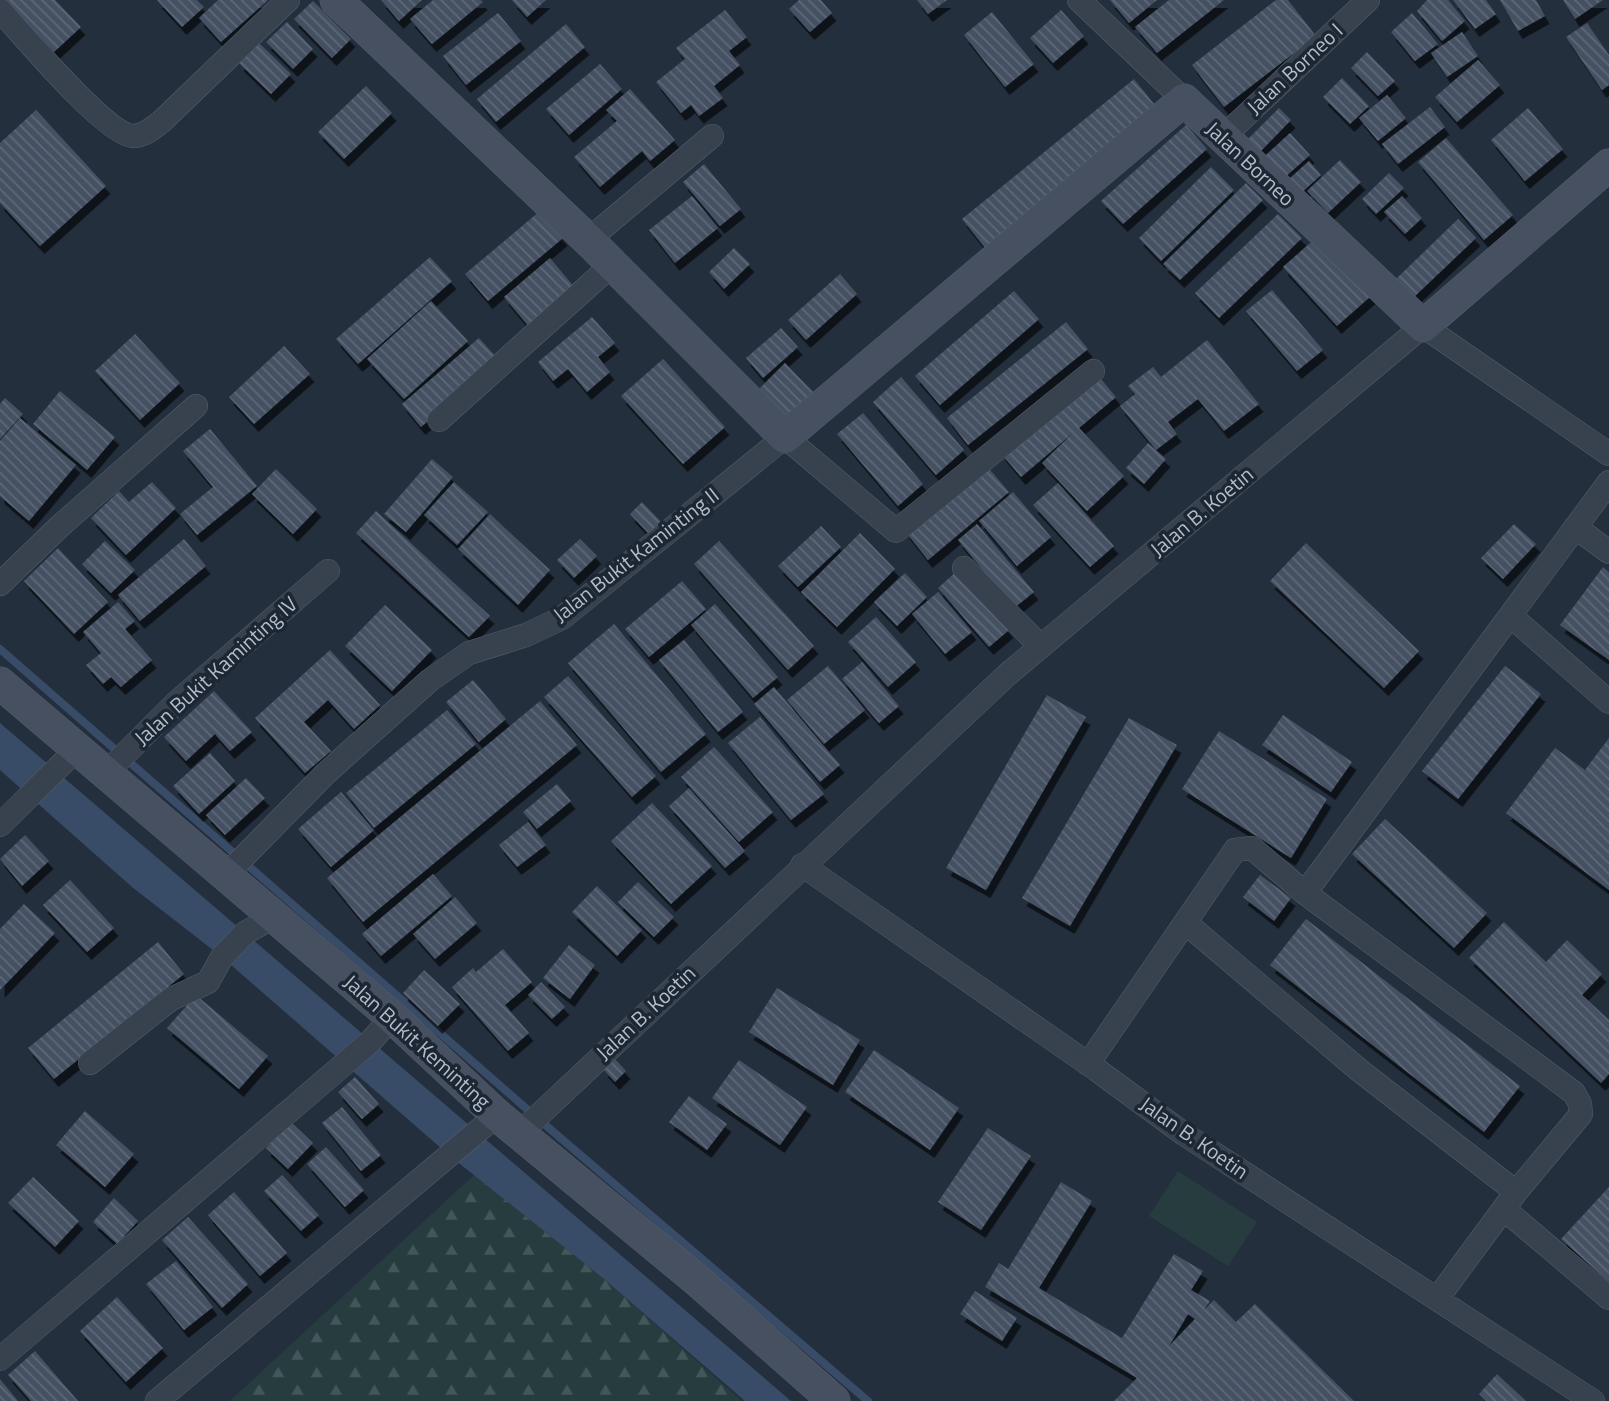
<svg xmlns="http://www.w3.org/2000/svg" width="1609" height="1401" font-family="'Titillium Web',sans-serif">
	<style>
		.forest { fill: url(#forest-firs) }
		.garden { fill: #263c3f }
		.water { fill: #394c67 }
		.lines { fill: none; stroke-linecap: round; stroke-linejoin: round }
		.stream { stroke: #394c67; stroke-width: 8 }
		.building { fill: url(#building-back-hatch); fill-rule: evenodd; filter: url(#shadow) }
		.street-casing { stroke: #565f6c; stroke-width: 24 }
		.secondary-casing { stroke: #565f6c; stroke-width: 33 }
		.street { stroke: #38414e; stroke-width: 23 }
		.secondary { stroke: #465061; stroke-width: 32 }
		.labels { text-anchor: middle; stroke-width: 7; stroke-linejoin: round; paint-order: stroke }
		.street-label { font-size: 21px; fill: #b4bcc9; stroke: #1d2633 }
	</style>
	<defs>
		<pattern id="forest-firs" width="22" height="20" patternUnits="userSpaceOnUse" patternTransform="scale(1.75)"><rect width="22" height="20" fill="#263c3f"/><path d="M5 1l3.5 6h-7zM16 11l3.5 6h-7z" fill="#435659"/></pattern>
		<pattern id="building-back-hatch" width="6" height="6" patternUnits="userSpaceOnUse" patternTransform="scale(1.75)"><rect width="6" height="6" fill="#455162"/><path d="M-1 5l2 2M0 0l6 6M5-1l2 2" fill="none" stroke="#5d6877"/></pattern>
		<filter id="shadow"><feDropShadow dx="4.5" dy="8" stdDeviation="0" flood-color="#0009"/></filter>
	</defs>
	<rect width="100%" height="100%" fill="#242f3e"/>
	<!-- forest -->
	<path class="forest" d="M 474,1175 L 604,1279 L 742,1401 L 230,1401 Z"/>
	<!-- garden -->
	<path class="garden" d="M 1178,1171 L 1257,1222 L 1228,1266 L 1149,1216 Z"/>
	<!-- water -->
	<path class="water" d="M 0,723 L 791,1401 L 745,1401 L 604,1279 L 450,1156 L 222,957 L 132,887 L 0,770 Z"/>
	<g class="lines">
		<!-- stream -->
		<path class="stream" d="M 0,649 L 536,1117 L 868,1401"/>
	</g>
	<!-- building -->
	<path class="building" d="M 5,0 L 55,0 L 81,27 L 54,52 Z
		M 157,0 L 197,0 L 204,7 L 182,27 Z
		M 218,0 L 268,0 L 221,42 L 199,18 Z
		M 381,0 L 422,0 L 399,21 Z
		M 433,0 L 481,0 L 483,2 L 432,44 L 410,19 Z
		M 512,0 L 546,0 L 527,17 Z
		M 799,0 L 821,0 L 832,13 L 810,32 L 789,9 Z
		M 917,0 L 947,0 L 928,14 Z
		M 1110,0 L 1157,0 L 1129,23 Z
		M 1169,0 L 1224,0 L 1157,53 L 1135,27 Z
		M 1276,0 L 1288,0 L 1316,36 L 1224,107 L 1192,65 Z
		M 1427,0 L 1448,0 L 1465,21 L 1442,41 L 1417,11 Z
		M 1453,0 L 1486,0 L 1496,14 L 1475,29 Z
		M 1500,0 L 1536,0 L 1545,16 L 1518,31 Z
		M 1563,0 L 1603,0 L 1575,19 Z
		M 313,1 L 351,39 L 332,58 L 294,19 Z
		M 725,10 L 747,37 L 729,51 L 740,65 L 714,86 L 723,98 L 699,116 L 691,105 L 681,113 L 656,82 L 685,59 L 676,48 Z
		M 1061,10 L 1084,36 L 1053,63 L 1030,38 Z
		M 992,12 L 1034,64 L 1005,87 L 964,35 Z
		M 498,13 L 521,41 L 466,85 L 443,56 Z
		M 1412,13 L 1438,44 L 1415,61 L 1391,32 Z
		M 287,22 L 313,49 L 293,69 L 266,42 Z
		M 1587,23 L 1609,55 L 1609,85 L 1602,90 L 1566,37 Z
		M 566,24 L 585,47 L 496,122 L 477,99 Z
		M 1462,32 L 1478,56 L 1447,77 L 1431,53 Z
		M 259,43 L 291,74 L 271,94 L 239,63 Z
		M 1367,52 L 1395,81 L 1378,96 L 1351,68 Z
		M 1478,60 L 1500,85 L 1457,122 L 1435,97 Z
		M 600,64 L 622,89 L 569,135 L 546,109 Z
		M 1342,78 L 1369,106 L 1350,124 L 1323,97 Z
		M 1134,79 L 1158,109 L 986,249 L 962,219 Z
		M 366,86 L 392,113 L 344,159 L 318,132 Z
		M 630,89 L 675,140 L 650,161 L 642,151 L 600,187 L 574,157 L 617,121 L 606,110 Z
		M 1387,95 L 1406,118 L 1378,141 L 1359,118 Z
		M 1430,107 L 1445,127 L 1398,164 L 1382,144 Z
		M 1279,108 L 1291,120 L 1257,155 L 1245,142 Z
		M 1528,108 L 1563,149 L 1525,181 L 1491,140 Z
		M 36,110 L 106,186 L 40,246 L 0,203 L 0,143 Z
		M 1186,125 L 1207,149 L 1123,224 L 1101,201 Z
		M 1290,133 L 1310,155 L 1285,177 L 1265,156 Z
		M 1446,138 L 1513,215 L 1484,240 L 1418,162 Z
		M 1340,160 L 1361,182 L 1328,213 L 1307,191 Z
		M 1309,161 L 1321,175 L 1300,194 L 1288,180 Z
		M 704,164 L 741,209 L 720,226 L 683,182 Z
		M 1211,167 L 1234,190 L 1161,261 L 1139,238 Z
		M 1389,173 L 1404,188 L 1376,214 L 1362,199 Z
		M 1246,183 L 1263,200 L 1180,280 L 1163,264 Z
		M 692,196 L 718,228 L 675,263 L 649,230 Z
		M 1402,196 L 1422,218 L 1405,234 L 1384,212 Z
		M 540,211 L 563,238 L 488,301 L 465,274 Z
		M 1278,214 L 1302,238 L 1219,318 L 1195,293 Z
		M 1458,219 L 1476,238 L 1414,297 L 1396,279 Z
		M 1317,237 L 1371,296 L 1337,326 L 1283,267 Z
		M 734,248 L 750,264 L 724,289 L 709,272 Z
		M 430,257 L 452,281 L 358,364 L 336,339 Z
		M 550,258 L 576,289 L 530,328 L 504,297 Z
		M 840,274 L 857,294 L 806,340 L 788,320 Z
		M 1272,290 L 1323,350 L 1297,371 L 1246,311 Z
		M 1014,291 L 1039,319 L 940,405 L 915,376 Z
		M 431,301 L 468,341 L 404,399 L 367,359 Z
		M 592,317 L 615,343 L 598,357 L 610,372 L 587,392 L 568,369 L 553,381 L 538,362 Z
		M 1066,322 L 1088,349 L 968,445 L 947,418 Z
		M 781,328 L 798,347 L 763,378 L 746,358 Z
		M 135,334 L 180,383 L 140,420 L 95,371 Z
		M 479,338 L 499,360 L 421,427 L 402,404 Z
		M 1207,340 L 1259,404 L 1224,431 L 1198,399 L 1168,422 L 1177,434 L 1156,450 L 1120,406 L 1135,394 L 1128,386 L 1153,367 L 1161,377 Z
		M 284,346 L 310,374 L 254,424 L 229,397 Z
		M 663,359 L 725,427 L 683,464 L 621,396 Z
		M 785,363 L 815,394 L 788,421 L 758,390 Z
		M 1096,373 L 1116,397 L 1079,428 L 1124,476 L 1087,511 L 1042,463 L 1074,432 L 1021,477 L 1001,453 Z
		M 901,377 L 964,450 L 936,475 L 873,402 Z
		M 60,391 L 115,437 L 87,470 L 33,424 Z
		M 5,398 L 23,414 L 0,439 L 0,404 Z
		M 863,413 L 923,484 L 898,506 L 837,434 Z
		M 20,418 L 76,465 L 29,521 L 0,496 L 0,441 Z
		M 210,429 L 257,486 L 197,535 L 180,514 L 213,487 L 183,451 Z
		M 1148,443 L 1166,459 L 1144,484 L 1126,468 Z
		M 432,459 L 453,477 L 406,532 L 384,514 Z
		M 985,464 L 1009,492 L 928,560 L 905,531 Z
		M 276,469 L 317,509 L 293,534 L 252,494 Z
		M 152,482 L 176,508 L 126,555 L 91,518 L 119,491 L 129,502 Z
		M 454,482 L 488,512 L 457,545 L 424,515 Z
		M 1058,483 L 1114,546 L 1090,567 L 1033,505 Z
		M 1013,492 L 1051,537 L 1017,566 L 979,521 Z
		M 642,502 L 661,522 L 649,534 L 630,514 Z
		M 376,511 L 490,616 L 469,637 L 356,533 Z
		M 490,514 L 550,570 L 518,605 L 458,549 Z
		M 977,524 L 1034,592 L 1014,608 L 958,540 Z
		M 1514,524 L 1536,544 L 1503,579 L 1481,558 Z
		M 821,526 L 841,547 L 798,587 L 778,566 Z
		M 860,533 L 895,569 L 837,627 L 801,592 Z
		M 184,539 L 206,566 L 140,621 L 118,595 Z
		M 580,539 L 597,556 L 574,578 L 557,560 Z
		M 105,541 L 135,570 L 111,593 L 82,564 Z
		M 719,541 L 814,646 L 788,670 L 694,564 Z
		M 1306,543 L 1419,651 L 1384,688 L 1270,581 Z
		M 58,548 L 108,602 L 74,634 L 24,581 Z
		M 1603,567 L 1609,572 L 1609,660 L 1560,625 Z
		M 957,571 L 1009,630 L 989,647 L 938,588 Z
		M 905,573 L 927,597 L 897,626 L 874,602 Z
		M 682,581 L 706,609 L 649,657 L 625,629 Z
		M 938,592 L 972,632 L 945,654 L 912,614 Z
		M 118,602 L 135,621 L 125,629 L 152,660 L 121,687 L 111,677 L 103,684 L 86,665 L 101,653 L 83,632 Z
		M 715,604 L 778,677 L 753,698 L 691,625 Z
		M 385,605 L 432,650 L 392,691 L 345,646 Z
		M 876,617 L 916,662 L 888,687 L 848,642 Z
		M 614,624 L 706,734 L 661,772 L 568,663 Z
		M 684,640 L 743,712 L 718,732 L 659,660 Z
		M 330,650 L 380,705 L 354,729 L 328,700 L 304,722 L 331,751 L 305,773 L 255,718 Z
		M 862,662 L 899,706 L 879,723 L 842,679 Z
		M 828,666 L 865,710 L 824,744 L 787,700 Z
		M 1505,666 L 1541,694 L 1458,799 L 1422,771 Z
		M 568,676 L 656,776 L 632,797 L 544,697 Z
		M 473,680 L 506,719 L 479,742 L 446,702 Z
		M 774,687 L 840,765 L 820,782 L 754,704 Z
		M 214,691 L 252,732 L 230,751 L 215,734 L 186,761 L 164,737 Z
		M 1047,695 L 1086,717 L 986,890 L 946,868 Z
		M 540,701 L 577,745 L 363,922 L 327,878 Z
		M 447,710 L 476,744 L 374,828 L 346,793 Z
		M 1283,715 L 1352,762 L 1331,792 L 1262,745 Z
		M 760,717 L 824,794 L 791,820 L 728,743 Z
		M 1129,718 L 1177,745 L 1070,926 L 1022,898 Z
		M 1219,731 L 1327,799 L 1291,858 L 1182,789 Z
		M 1609,738 L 1609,890 L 1506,813 L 1555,748 L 1585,770 Z
		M 714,747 L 773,812 L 739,842 L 681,777 Z
		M 210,753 L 235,781 L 199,814 L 173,786 Z
		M 246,778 L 265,798 L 225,835 L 206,815 Z
		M 557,784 L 571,801 L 537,829 L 523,812 Z
		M 689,788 L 745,851 L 725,868 L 669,806 Z
		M 341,792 L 374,830 L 331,867 L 298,829 Z
		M 652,803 L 712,866 L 671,904 L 611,841 Z
		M 1385,819 L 1487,913 L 1454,948 L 1352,854 Z
		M 528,822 L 546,845 L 517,867 L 499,845 Z
		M 25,835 L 49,861 L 22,886 L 0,859 Z
		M 433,874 L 452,896 L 381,956 L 362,934 Z
		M 1260,875 L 1291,898 L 1274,921 L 1243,897 Z
		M 70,880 L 114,928 L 87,952 L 43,905 Z
		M 638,882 L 674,917 L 654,937 L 618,902 Z
		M 597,886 L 642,930 L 617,956 L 572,912 Z
		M 455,897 L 477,923 L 435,959 L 413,934 Z
		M 24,904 L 55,933 L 0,990 L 0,929 Z
		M 1306,919 L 1520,1086 L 1484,1132 L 1270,965 Z
		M 1504,922 L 1546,962 L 1567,940 L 1602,974 L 1582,995 L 1609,1020 L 1609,1074 L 1601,1083 L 1469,958 Z
		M 158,942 L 184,974 L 54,1079 L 28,1048 Z
		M 569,945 L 595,965 L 570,999 L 543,978 Z
		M 503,949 L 532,982 L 505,1005 L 529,1033 L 508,1051 L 452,987 L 473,968 L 476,972 Z
		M 424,970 L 460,1004 L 438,1026 L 403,993 Z
		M 541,982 L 565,1007 L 552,1019 L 528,995 Z
		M 777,988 L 860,1040 L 833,1085 L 749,1032 Z
		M 196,995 L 268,1056 L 239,1089 L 167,1028 Z
		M 874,1050 L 959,1108 L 930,1150 L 845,1092 Z
		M 615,1059 L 626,1071 L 615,1082 L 603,1069 Z
		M 739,1060 L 807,1107 L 780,1145 L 712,1098 Z
		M 355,1077 L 379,1104 L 362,1119 L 338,1092 Z
		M 689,1096 L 727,1124 L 707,1150 L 669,1122 Z
		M 342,1107 L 381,1155 L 361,1171 L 322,1123 Z
		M 85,1111 L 134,1154 L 105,1187 L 56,1145 Z
		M 291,1122 L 313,1143 L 288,1169 L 266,1148 Z
		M 988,1128 L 1031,1156 L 981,1230 L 938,1202 Z
		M 326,1147 L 364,1190 L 345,1207 L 307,1164 Z
		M 282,1175 L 319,1215 L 301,1231 L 264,1191 Z
		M 33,1177 L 79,1221 L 55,1247 L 8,1203 Z
		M 1061,1182 L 1092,1201 L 1039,1288 L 1122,1338 L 1174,1254 L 1203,1271 L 1191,1290 L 1210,1301 L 1204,1310 L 1214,1300 L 1236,1322 L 1255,1304 L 1354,1401 L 1114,1401 L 1137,1378 L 985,1287 L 999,1263 L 1008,1269 ZM 1188,1314 L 1195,1319 L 1169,1346 Z
		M 1609,1187 L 1609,1282 L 1561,1239 Z
		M 234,1192 L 287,1253 L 260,1276 L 208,1215 Z
		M 114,1198 L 138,1221 L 117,1244 L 93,1222 Z
		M 188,1217 L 248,1284 L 222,1308 L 162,1240 Z
		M 176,1261 L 213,1307 L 184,1330 L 146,1284 Z
		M 975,1291 L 1017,1318 L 1002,1341 L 960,1314 Z
		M 117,1297 L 163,1348 L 126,1382 L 80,1331 Z
		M 35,1351 L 78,1401 L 31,1401 L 8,1375 Z
		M 1497,1374 L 1526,1401 L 1486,1401 L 1479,1394 Z
		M 0,1379 L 18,1401 L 0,1401 Z"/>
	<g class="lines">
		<defs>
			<path id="street" d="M 1079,0 L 1184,100
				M 0,10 C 22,34 105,134 133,136 C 144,136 153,128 161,122 L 288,0
				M 1222,138 L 1368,0
				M 588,240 L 712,136
				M 439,420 L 613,264
				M 1575,527 L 1609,552
				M 964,568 L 1041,647
				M 0,584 L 59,527 L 196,406
				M 1512,617 L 1609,702
				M 105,774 L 178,701 L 328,571
				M 0,825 L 77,749
				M 802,865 L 1097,1070 L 1184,1134 L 1593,1401
				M 226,875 L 325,774 L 430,680 L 469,653 L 526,635 L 562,618 L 785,437 L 896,531 L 1093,371
				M 1305,893 L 1609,482
				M 1187,924 L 1359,1070 L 1516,1192
				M 90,1063 L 171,999 L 208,982 L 222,957 L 245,933 L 275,916
				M 1088,1064 L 1235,850 L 1252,848 L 1305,893 L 1574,1093 L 1580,1104 L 1581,1114 L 1516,1192 L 1437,1299
				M 521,1132 L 1008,674 L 1423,326 L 1609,454
				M 1504,1209 L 1609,1298
				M 0,1359 L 371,1041 L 392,1017
				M 157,1401 L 497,1115"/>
			<path id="secondary" d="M 336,0 L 588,240 L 785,437 L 1184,100 L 1423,326 L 1609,165
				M 0,683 L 392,1017 L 497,1115 L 699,1282 L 834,1401"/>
		</defs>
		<!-- street casing -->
		<use href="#street" class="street-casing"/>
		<!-- secondary casing -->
		<use href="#secondary" class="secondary-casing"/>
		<!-- street -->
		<use href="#street" class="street"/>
		<!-- secondary -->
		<use href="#secondary" class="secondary"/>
	</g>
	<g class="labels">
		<!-- street labels -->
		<g class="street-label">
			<text transform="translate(1295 69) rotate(-43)" y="7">Jalan Borneo I</text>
			<text transform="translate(1250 164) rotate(43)" y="7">Jalan Borneo</text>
			<text transform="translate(1202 512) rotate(-40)" y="7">Jalan B. Koetin</text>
			<text transform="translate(636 555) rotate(-38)" y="7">Jalan Bukit Kaminting II</text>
			<text transform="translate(216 671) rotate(-42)" y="7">Jalan Bukit Kaminting IV</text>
			<text transform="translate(646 1013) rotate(-43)" y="7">Jalan B. Koetin</text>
			<text transform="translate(417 1042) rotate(42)" y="7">Jalan Bukit Keminting</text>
			<text transform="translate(1194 1138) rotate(35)" y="7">Jalan B. Koetin</text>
		</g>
	</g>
</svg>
